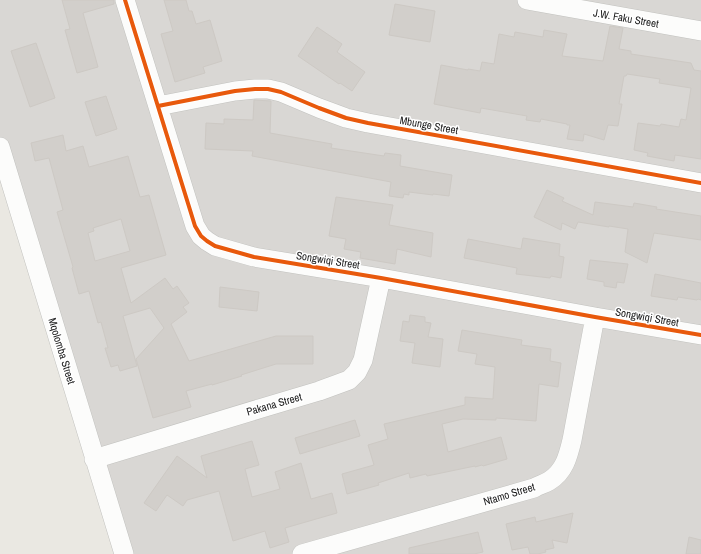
<svg xmlns="http://www.w3.org/2000/svg" width="701" height="554" font-family="'Archivo Narrow',sans-serif">
	<style>
		.residential { fill: #d9d7d4 }
		.building { fill: #d2cfcb; stroke: #cdc9c4; fill-rule: evenodd }
		.lines { fill: none; stroke-linecap: round; stroke-linejoin: round }
		.street-casing { stroke: #c2c2bf; stroke-width: 20 }
		.street { stroke: #fcfcfb; stroke-width: 19 }
		.cycleway-casing { stroke: #fff; stroke-width: 6 }
		.cycleway { stroke: #e8590c; stroke-width: 4 }
		.labels { text-anchor: middle; stroke-width: 3; stroke-linejoin: round; paint-order: stroke }
		.street-label { font-size: 11px; fill: #1b1b1b; stroke: #fff }
	</style>
	<rect width="100%" height="100%" fill="#eae8e2"/>
	<!-- residential -->
	<path class="residential" d="M 0,0 L 701,0 L 701,554 L 124,554 L 0,145 Z"/>
	<!-- building -->
	<path class="building" d="M 62,0 L 114,0 L 114,4 L 83,13 L 98,67 L 77,73 L 65,30 L 70,29 Z
		M 164,0 L 186,0 L 189,11 L 192,11 L 196,24 L 210,20 L 222,61 L 203,67 L 205,73 L 175,82 L 161,34 L 173,31 Z
		M 395,4 L 435,11 L 430,42 L 389,35 Z
		M 610,26 L 623,28 L 619,49 L 631,51 L 631,54 L 691,63 L 694,70 L 701,71 L 701,159 L 675,155 L 674,161 L 647,156 L 648,153 L 634,150 L 638,123 L 660,126 L 661,124 L 679,127 L 681,119 L 686,120 L 691,88 L 659,83 L 660,79 L 627,74 L 626,76 L 624,76 L 619,104 L 622,104 L 618,126 L 608,125 L 604,140 L 584,134 L 583,141 L 567,139 L 570,125 L 567,125 L 567,124 L 541,119 L 540,122 L 526,120 L 527,116 L 481,108 L 480,113 L 434,104 L 441,65 L 468,70 L 468,69 L 480,71 L 482,62 L 494,64 L 499,34 L 514,37 L 515,32 L 543,37 L 544,30 L 567,34 L 562,56 L 603,61 Z
		M 317,27 L 342,44 L 337,52 L 365,72 L 352,91 L 340,83 L 339,84 L 298,56 Z
		M 36,43 L 55,98 L 30,107 L 11,51 Z
		M 106,96 L 117,129 L 96,136 L 85,102 Z
		M 254,100 L 271,101 L 270,133 L 332,144 L 331,148 L 384,156 L 385,153 L 401,155 L 400,166 L 452,175 L 449,196 L 433,194 L 433,195 L 409,192 L 409,195 L 404,194 L 403,198 L 389,196 L 391,182 L 252,156 L 253,151 L 205,149 L 206,123 L 224,124 L 224,119 L 253,120 Z
		M 63,135 L 66,151 L 83,146 L 89,167 L 128,156 L 140,197 L 149,195 L 166,255 L 121,268 L 131,303 L 165,278 L 173,289 L 177,286 L 189,303 L 183,307 L 187,312 L 171,324 L 189,361 L 276,336 L 313,336 L 313,364 L 276,364 L 241,375 L 242,376 L 212,385 L 212,384 L 186,391 L 191,407 L 153,418 L 136,359 L 164,328 L 150,308 L 123,316 L 137,366 L 120,371 L 118,365 L 111,367 L 105,348 L 108,348 L 101,322 L 98,323 L 89,291 L 79,294 L 72,268 L 73,267 L 57,212 L 63,210 L 49,158 L 35,161 L 31,143 ZM 121,219 L 130,251 L 95,261 L 88,233 L 94,231 L 93,228 Z
		M 547,190 L 564,198 L 562,201 L 593,215 L 595,202 L 633,207 L 634,203 L 657,207 L 656,209 L 701,216 L 701,240 L 654,233 L 647,263 L 625,252 L 628,229 L 609,226 L 609,227 L 578,222 L 575,229 L 562,223 L 561,230 L 534,217 Z
		M 336,197 L 393,205 L 389,225 L 433,233 L 431,257 L 397,249 L 395,264 L 360,258 L 361,252 L 344,249 L 346,239 L 329,236 Z
		M 523,238 L 560,244 L 559,256 L 564,257 L 561,278 L 551,276 L 550,278 L 516,274 L 517,268 L 464,258 L 468,239 L 521,249 Z
		M 590,260 L 628,264 L 624,283 L 617,282 L 616,288 L 604,286 L 604,282 L 587,279 Z
		M 655,274 L 701,283 L 701,300 L 698,299 L 697,300 L 678,297 L 677,300 L 651,296 Z
		M 220,287 L 259,292 L 257,311 L 219,307 Z
		M 410,315 L 425,317 L 425,322 L 431,323 L 428,337 L 443,339 L 440,367 L 412,363 L 415,343 L 400,341 L 403,321 L 409,322 Z
		M 462,330 L 522,340 L 521,345 L 551,349 L 550,361 L 561,363 L 558,387 L 539,384 L 536,421 L 496,418 L 496,420 L 463,419 L 442,424 L 448,452 L 501,437 L 507,459 L 483,466 L 482,465 L 475,467 L 475,466 L 427,476 L 426,474 L 410,478 L 409,473 L 378,483 L 379,485 L 347,494 L 342,474 L 374,465 L 368,445 L 388,439 L 384,424 L 465,405 L 465,397 L 493,399 L 495,367 L 475,364 L 477,354 L 458,351 Z
		M 355,420 L 360,436 L 300,454 L 295,438 Z
		M 252,441 L 259,465 L 245,469 L 252,497 L 280,489 L 275,472 L 301,463 L 311,499 L 332,493 L 337,513 L 285,528 L 289,542 L 270,548 L 265,531 L 233,541 L 219,491 L 187,500 L 183,506 L 167,495 L 156,511 L 144,503 L 177,456 L 207,478 L 201,456 Z
		M 573,513 L 567,543 L 552,540 L 554,548 L 545,550 L 546,552 L 538,554 L 530,554 L 528,547 L 512,550 L 506,524 L 535,517 L 536,522 Z
		M 478,532 L 483,552 L 474,554 L 409,554 L 409,548 Z
		M 689,537 L 701,540 L 701,554 L 686,554 Z"/>
	<g class="lines">
		<defs>
			<path id="street" d="M 125,0 L 195,226 L 201,236 L 207,241 L 215,246 L 254,257 L 381,278 L 595,317 L 701,335
				M 527,0 L 701,31
				M 158,106 L 235,91 L 255,89 L 268,89 L 281,92 L 319,108 L 346,118 L 368,123 L 701,183
				M 0,147 L 124,554
				M 94,459 L 262,408 L 319,391 L 349,380 L 357,372 L 363,360 L 381,278
				M 302,554 L 534,488 C 539,485 544,484 549,481 C 564,472 568,457 572,440 L 595,317"/>
		</defs>
		<!-- street casing -->
		<use href="#street" class="street-casing"/>
		<!-- street -->
		<use href="#street" class="street"/>
		<defs>
			<path id="cycleway" d="M 125,0 L 195,226 L 201,236 L 207,241 L 215,246 L 254,257 L 381,278 L 595,317 L 701,335
				M 158,106 L 235,91 L 255,89 L 268,89 L 281,92 L 319,108 L 346,118 L 368,123 L 701,183"/>
		</defs>
		<!-- cycleway casing -->
		<use href="#cycleway" class="cycleway-casing"/>
		<!-- cycleway -->
		<use href="#cycleway" class="cycleway"/>
	</g>
	<g class="labels">
		<!-- street labels -->
		<g class="street-label">
			<text transform="translate(626 18) rotate(10)" y="4">J.W. Faku Street</text>
			<text transform="translate(429 125) rotate(10)" y="4">Mbunge Street</text>
			<text transform="translate(328 260) rotate(9)" y="4">Songwiqi Street</text>
			<text transform="translate(647 317) rotate(10)" y="4">Songwiqi Street</text>
			<text transform="translate(62 351) rotate(73)" y="4">Mqolomba Street</text>
			<text transform="translate(274 404) rotate(-16)" y="4">Pakana Street</text>
			<text transform="translate(509 494) rotate(-17)" y="4">Ntamo Street</text>
		</g>
	</g>
</svg>
